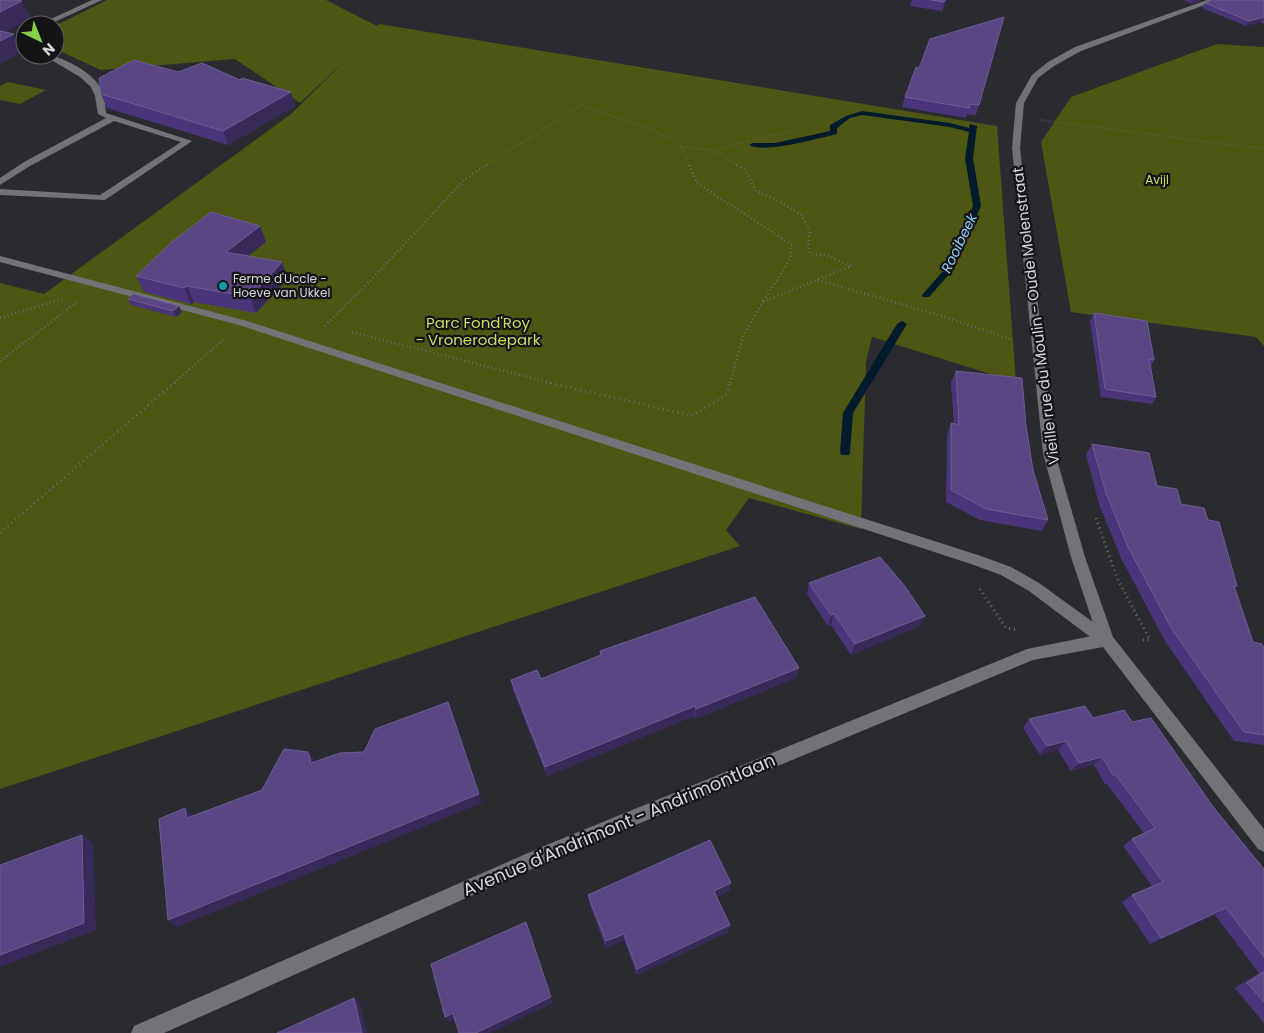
<svg xmlns="http://www.w3.org/2000/svg" width="1264" height="1033" font-family="Poppins,sans-serif">
	<style>
		.green { fill: #4d5612 }
		.lines { fill: none; stroke-linecap: round; stroke-linejoin: round }
		.stream { fill: #001b2c; fill-rule: evenodd }
		.path-far2 { stroke: #6d6c71; stroke-width: 2; stroke-dasharray: 0.5 2.5; stroke-linecap: butt }
		.path-far1 { stroke: #6d6c71; stroke-width: 2.5; stroke-dasharray: 1 3; stroke-linecap: butt }
		.path { stroke: #6d6c71; stroke-width: 3; stroke-dasharray: 1 4; stroke-linecap: butt }
		.service { fill: #737279; fill-rule: evenodd }
		.minor { fill: #737279; fill-rule: evenodd }
		.wall { fill: #4b357a }
		.shaded-wall { fill: #382959 }
		.building { fill: #5a4685; stroke: #6d5d92 }
		.culture-dot { fill: #0f9aa8; stroke: #141316; stroke-width: 2 }
		.labels { text-anchor: middle; stroke-width: 4.5; stroke-linejoin: round; paint-order: stroke }
		.far-park-label { font-size: 12px; fill: #ccde61; stroke: #141316 }
		.far-poi-label { font-size: 12px; fill: #d7d6da; stroke: #141316; text-anchor: start }
		.far-water-label { font-size: 14px; font-style: italic; fill: #8acef9; stroke: #141316 }
		.street-label { font-size: 15px; fill: #d7d6da; stroke: #141316 }
		.park-label { font-size: 15px; fill: #ccde61; stroke: #141316 }
		.near-street-label { font-size: 18px; fill: #d7d6da; stroke: #141316 }
	</style>
	<rect width="100%" height="100%" fill="#2b2a31"/>
	<!-- green -->
	<path class="green" d="M 107,0 L 326,0 L 377,26 L 379,24 L 997,126 L 1016,382 L 872,337 L 866,362 L 861,529 L 749,498 L 726,530 L 740,546 L 0,789 L 0,283 L 44,294 L 291,114 L 347,59 L 300,103 L 235,59 L 101,70 L 55,49 L 55,26 Z
		M 1217,44 L 1264,47 L 1264,346 L 1256,337 L 1071,312 L 1041,142 L 1071,97 Z
		M 8,82 L 46,90 L 20,104 L 0,100 L 0,86 Z"/>
	<g class="lines">
		<!-- stream -->
		<path class="stream" d="M 862,111 L 950,123 L 969,128 L 970,124 L 977,126 L 973,158 L 981,206 L 952,271 L 929,297 L 923,297 L 922,295 L 944,270 L 973,206 L 965,158 L 969,132 L 950,127 L 862,115 L 850,118 L 837,128 L 837,134 C 819,138 763,154 749,145 L 753,143 L 775,143 L 830,131 L 830,125 L 846,116 Z
			M 902,321 L 907,324 L 853,413 L 850,452 L 849,455 L 841,455 L 840,452 L 843,413 L 897,324 Z"/>
		<!-- path-far2 -->
		<path class="path-far2" d="M 1040,120 L 1264,149
			M 681,147 L 713,150 L 739,166
			M 714,150 L 796,130
			M 485,166 L 581,105 L 670,137 L 681,147 L 690,166"/>
		<!-- path-far1 -->
		<path class="path-far1" d="M 689,165 L 697,183 L 792,245 L 790,259 L 763,302
			M 737,165 L 745,170 L 756,191 L 779,201 L 802,215 L 810,233 L 808,243 L 810,254 L 826,255 L 851,266
			M 818,280 L 945,317 L 1013,340
			M 0,318 L 62,299
			M 325,326 L 370,281 L 465,179 L 487,165
			M 352,332 L 551,383
			M 0,361 L 77,302
			M 174,383 L 223,340
			M 730,383 L 743,336 L 763,302 L 851,266"/>
		<!-- path -->
		<path class="path" d="M 546,382 L 692,416 L 727,394 L 730,382
			M 1096,518 L 1117,578 L 1150,640 L 1140,640
			M 0,533 L 175,382
			M 980,589 L 1006,628 L 1019,630"/>
		<!-- service -->
		<path class="service" d="M 92,0 L 102,0 L 48,25 L 38,25 Z
			M 43,55 C 62,55 95,73 103,92 C 105,99 105,106 106,113 L 192,141 L 105,200 L 0,195 L 0,189 L 100,195 L 181,142 L 114,121 L 30,166 L 0,185 L 0,178 L 24,162 L 106,118 L 98,114 L 95,96 L 91,87 L 80,77 Z
			M 0,256 L 247,321 L 981,556 L 1011,567 L 1039,583 L 1111,635 L 1114,640 L 1111,645 L 1106,647 L 1101,645 L 1029,591 L 1001,575 L 971,564 L 239,325 L 0,262 Z"/>
		<!-- minor -->
		<path class="minor" d="M 1207,0 L 1218,0 L 1081,51 L 1054,66 L 1038,78 L 1024,103 L 1020,148 L 1055,453 L 1085,557 L 1113,637 L 1264,829 L 1264,852 L 1258,849 L 1103,647 L 1033,660 L 556,858 L 164,1033 L 131,1033 L 134,1026 L 544,846 L 1027,649 L 1097,635 L 1071,557 L 1043,453 L 1012,148 L 1016,103 L 1032,75 L 1048,62 L 1075,47 Z"/>
	</g>
	<!-- wall -->
	<path class="wall" d="M 912,0 L 947,0 L 942,11 L 910,6 Z
		M 1183,0 L 1202,0 L 1192,4 Z
		M 1264,0 L 1264,24 L 1260,22 L 1246,26 L 1202,8 L 1205,3 Z
		M 1004,17 L 976,115 L 967,114 L 966,118 L 902,107 L 905,97 L 919,68 Z
		M 101,94 L 295,106 L 228,145 L 107,108 Z
		M 260,226 L 266,242 L 248,256 L 282,262 L 288,278 L 256,313 L 194,302 L 191,304 L 144,292 L 136,276 Z
		M 128,299 L 179,306 L 182,312 L 176,317 L 131,305 Z
		M 1094,313 L 1154,360 L 1151,366 L 1156,397 L 1152,404 L 1101,397 L 1090,321 Z
		M 956,371 L 1026,426 L 1033,470 L 1048,520 L 1042,531 L 980,520 L 946,502 L 947,435 L 951,423 L 954,424 L 951,382 Z
		M 1092,444 L 1157,486 L 1181,504 L 1208,520 L 1237,586 L 1235,589 L 1253,642 L 1264,649 L 1264,745 L 1234,741 L 1165,641 L 1121,558 L 1099,504 L 1086,455 Z
		M 809,583 L 925,616 L 920,626 L 851,655 L 831,625 L 828,626 L 807,594 Z
		M 600,651 L 799,668 L 796,678 L 695,719 L 694,716 L 547,776 L 513,690 L 511,680 L 541,679 L 600,656 Z
		M 1093,718 L 1132,722 L 1214,808 L 1264,869 L 1264,1023 L 1235,988 L 1259,973 L 1215,915 L 1150,944 L 1122,902 L 1132,895 L 1152,886 L 1123,846 L 1132,839 L 1144,833 L 1107,784 L 1105,784 L 1094,765 L 1071,771 L 1058,750 L 1040,755 L 1023,728 L 1029,719 Z
		M 731,883 L 729,891 L 717,897 L 730,925 L 728,932 L 637,975 L 624,940 L 606,948 L 589,902 L 588,895 Z"/>
	<!-- shaded-wall -->
	<path class="shaded-wall" d="M 945,0 L 947,0 L 942,11 L 944,2 Z
		M 1193,0 L 1202,0 L 1192,4 Z
		M 22,1 L 31,19 L 0,35 L 0,12 Z
		M 1263,17 L 1260,22 L 1246,26 L 1249,21 Z
		M 14,34 L 23,52 L 0,64 L 0,41 Z
		M 291,92 L 295,106 L 228,145 L 223,131 Z
		M 260,226 L 266,242 L 233,268 L 226,252 Z
		M 282,262 L 288,278 L 256,313 L 250,297 Z
		M 187,286 L 194,302 L 191,304 L 184,288 Z
		M 179,306 L 182,312 L 176,317 L 173,311 Z
		M 834,614 L 831,625 L 828,626 L 831,615 Z
		M 925,616 L 920,626 L 851,655 L 855,644 Z
		M 799,668 L 796,678 L 695,719 L 696,709 Z
		M 695,706 L 694,716 L 547,776 L 545,767 Z
		M 1066,741 L 1058,750 L 1040,755 L 1047,746 Z
		M 308,752 L 314,761 L 317,772 L 311,763 Z
		M 1102,757 L 1094,765 L 1071,771 L 1079,763 Z
		M 479,794 L 482,803 L 177,927 L 168,920 Z
		M 185,808 L 194,817 L 187,818 Z
		M 82,835 L 93,843 L 96,930 L 0,967 L 0,955 Z
		M 731,883 L 729,891 L 713,899 L 714,891 Z
		M 1226,908 L 1215,915 L 1150,944 L 1161,938 Z
		M 730,925 L 728,932 L 637,975 L 637,969 Z
		M 624,934 L 624,940 L 606,948 L 606,941 Z
		M 551,997 L 553,1003 L 490,1033 L 476,1033 Z
		M 354,998 L 360,1004 L 367,1033 L 362,1033 Z
		M 453,1013 L 457,1018 L 449,1022 L 445,1017 Z"/>
	<!-- building -->
	<path class="building" d="M 0,0 L 14,0 L 22,1 L 0,12 Z
		M 931,0 L 945,0 L 944,2 Z
		M 1211,0 L 1264,0 L 1264,17 L 1249,21 L 1205,3 Z
		M 1004,17 L 979,105 L 970,104 L 969,108 L 905,97 L 916,67 L 919,68 L 930,39 Z
		M 0,31 L 14,34 L 0,41 Z
		M 134,60 L 178,72 L 202,63 L 240,80 L 242,78 L 291,92 L 223,131 L 101,94 L 99,78 Z
		M 211,212 L 260,226 L 226,252 L 282,262 L 250,297 L 187,286 L 184,288 L 136,276 L 172,242 Z
		M 133,294 L 179,306 L 173,311 L 128,299 Z
		M 1094,313 L 1147,321 L 1154,360 L 1149,359 L 1156,397 L 1105,389 Z
		M 956,371 L 1022,378 L 1026,426 L 1033,470 L 1048,520 L 986,509 L 951,490 L 951,423 L 959,425 Z
		M 1092,444 L 1149,453 L 1157,486 L 1177,489 L 1181,504 L 1204,508 L 1208,520 L 1219,522 L 1237,586 L 1234,586 L 1253,642 L 1262,644 L 1264,649 L 1264,735 L 1244,732 L 1173,631 L 1128,547 L 1106,493 Z
		M 880,557 L 904,585 L 925,616 L 855,644 L 834,614 L 831,615 L 809,583 Z
		M 755,597 L 799,668 L 696,709 L 695,706 L 545,767 L 511,680 L 537,670 L 541,679 L 601,655 L 600,651 Z
		M 448,702 L 479,794 L 168,920 L 159,819 L 185,808 L 187,818 L 262,790 L 284,749 L 308,752 L 311,763 L 340,753 L 364,752 L 375,729 Z
		M 1085,706 L 1093,718 L 1124,710 L 1132,722 L 1151,718 L 1214,808 L 1264,869 L 1264,957 L 1226,908 L 1161,938 L 1132,895 L 1163,882 L 1132,839 L 1155,828 L 1116,775 L 1113,775 L 1102,757 L 1079,763 L 1066,741 L 1047,746 L 1029,719 Z
		M 82,835 L 84,923 L 0,955 L 0,865 Z
		M 710,840 L 731,883 L 714,891 L 730,925 L 637,969 L 624,934 L 606,941 L 588,895 Z
		M 526,922 L 551,997 L 476,1033 L 459,1033 L 453,1013 L 445,1017 L 431,964 Z
		M 1264,972 L 1264,1002 L 1247,983 Z
		M 354,998 L 362,1033 L 277,1033 Z"/>
	<!-- markers -->
	<circle class="culture-dot" cx="223" cy="286" r="5"/>
	<g class="labels">
		<!-- far-park labels -->
		<g class="far-park-label">
			<text x="1157" y="184">Avijl</text>
		</g>
		<!-- far-poi labels -->
		<g class="far-poi-label">
			<text x="233" y="283">Ferme d'Uccle -<tspan x="233" dy="14">Hoeve van Ukkel</tspan></text>
		</g>
		<!-- far-water labels -->
		<g class="far-water-label">
			<text transform="translate(959 243) rotate(-64)" y="5">Rooibeek</text>
		</g>
		<!-- street labels -->
		<g class="street-label">
			<text transform="translate(1036 316) rotate(-97)" y="5">Vieille rue du Moulin - Oude Molenstraat</text>
		</g>
		<!-- park labels -->
		<g class="park-label">
			<text x="478" y="328">Parc Fond'Roy<tspan x="478" dy="17">- Vronerodepark</tspan></text>
		</g>
		<!-- near-street labels -->
		<g class="near-street-label">
			<text transform="translate(619 825) rotate(-23)" y="6">Avenue d'Andrimont - Andrimontlaan</text>
		</g>
	</g>
	<!-- north arrow -->
	<g transform="translate(40 40) rotate(137)"><circle r="24" fill="#141316" stroke="#626164"/>
	<path d="M0-4L9 19L0 12L-9 19Z" fill="#86cf4b"/>
	<text y="-8" font-size="14" font-weight="bold" text-anchor="middle" fill="#d7d6da">N</text>
	</g>
</svg>
